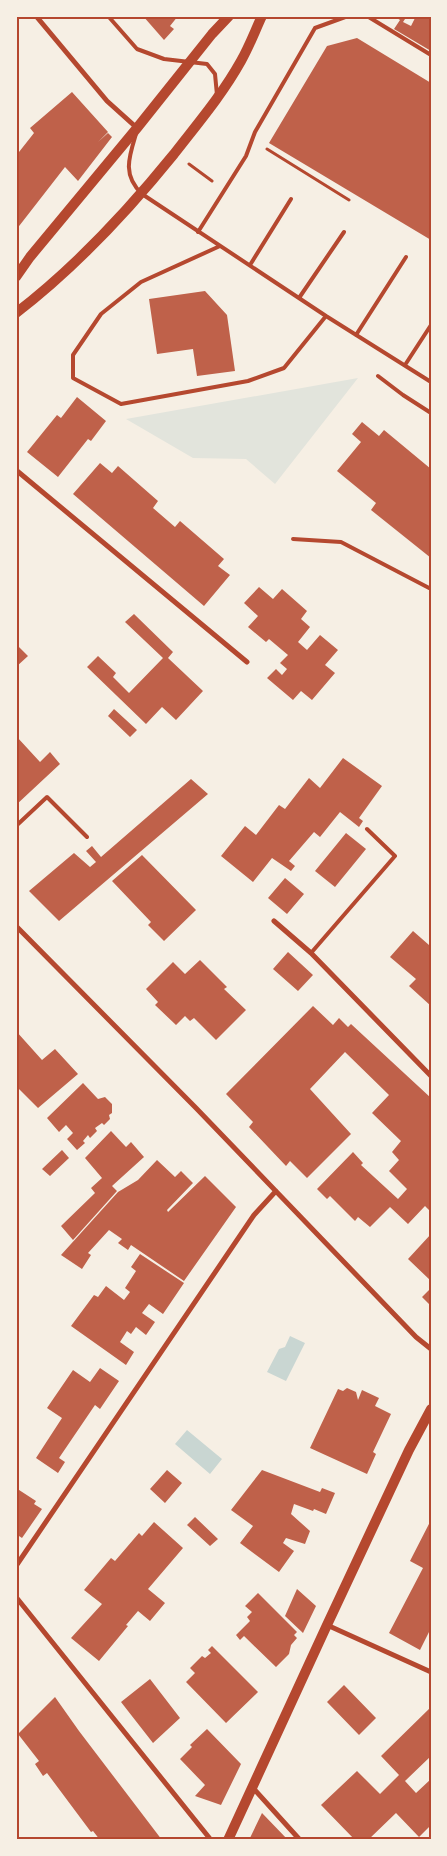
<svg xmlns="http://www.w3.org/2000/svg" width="447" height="1856" font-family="'Varela Round',sans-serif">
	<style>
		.green { fill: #e2e4dc }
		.water { fill: #c9d6d2 }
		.building { fill: #bf614a }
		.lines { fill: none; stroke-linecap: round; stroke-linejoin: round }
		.path { stroke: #b5482f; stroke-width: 3 }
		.service { stroke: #b5482f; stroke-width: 4 }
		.minor { stroke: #b5482f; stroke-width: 5 }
		.secondary { stroke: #b5482f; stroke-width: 10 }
		.neatline { fill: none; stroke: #b5482f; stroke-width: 2 }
	</style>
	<rect width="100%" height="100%" fill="#f6efe4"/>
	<!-- green -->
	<path class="green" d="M 358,378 L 275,484 L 246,459 L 193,458 L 126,419 Z"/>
	<!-- water -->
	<path class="water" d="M 290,1336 L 305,1343 L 286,1381 L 267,1372 L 279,1349 L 285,1347 Z
		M 187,1430 L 222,1459 L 210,1474 L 175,1444 Z"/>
	<!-- building -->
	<path class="building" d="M 143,16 L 178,16 L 170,26 L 174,29 L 164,40 Z
		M 394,16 L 407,16 L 403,22 L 411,26 L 416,16 L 431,16 L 431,51 L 394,29 L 400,20 Z
		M 357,38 L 431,83 L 431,240 L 269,143 L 327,46 Z
		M 72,92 L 108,132 L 98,142 L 108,133 L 112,137 L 78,181 L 65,167 L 16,230 L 16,150 L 19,152 L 34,133 L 30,128 Z
		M 205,291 L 227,315 L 235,371 L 197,376 L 193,349 L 157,354 L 149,299 Z
		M 77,397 L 106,421 L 91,441 L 88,439 L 58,477 L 27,452 L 57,415 L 61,418 Z
		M 362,422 L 379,436 L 384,430 L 431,469 L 431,558 L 371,510 L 376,503 L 337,471 L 361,442 L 352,434 Z
		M 100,463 L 112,473 L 118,466 L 158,501 L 153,508 L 175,527 L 180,521 L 224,559 L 218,566 L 230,575 L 204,606 L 73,494 Z
		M 259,587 L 273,599 L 282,589 L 307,611 L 301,619 L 310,627 L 298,642 L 307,650 L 320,635 L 338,650 L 325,665 L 335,673 L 312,700 L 301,691 L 293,700 L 267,678 L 276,669 L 282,675 L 287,669 L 280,663 L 288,655 L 269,639 L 266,642 L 248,627 L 258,616 L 244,603 Z
		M 134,614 L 173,652 L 168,658 L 203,691 L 176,720 L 162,707 L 146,724 L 87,667 L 98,656 L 116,673 L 113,677 L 129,693 L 163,658 L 125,622 Z
		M 16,644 L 28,656 L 16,667 Z
		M 114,709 L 137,730 L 130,737 L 108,716 Z
		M 17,737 L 40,762 L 50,752 L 60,764 L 16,805 Z
		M 343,758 L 382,786 L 359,818 L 363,821 L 359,827 L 340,812 L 320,837 L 314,832 L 289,861 L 295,866 L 291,871 L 272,858 L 253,882 L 221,856 L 245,826 L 256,835 L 279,805 L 285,809 L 309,778 L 320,788 Z
		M 191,779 L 208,794 L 59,921 L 29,891 L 74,853 L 90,867 L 96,862 L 86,851 L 92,846 L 101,857 Z
		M 346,833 L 366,849 L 335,887 L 315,871 Z
		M 142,855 L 196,910 L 164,941 L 148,925 L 151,922 L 112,881 Z
		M 285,878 L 304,894 L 287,914 L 268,898 Z
		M 413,931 L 429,945 L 431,942 L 431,1006 L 409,986 L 416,979 L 390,957 Z
		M 288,952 L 313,975 L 298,991 L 273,969 Z
		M 200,960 L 227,987 L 224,989 L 246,1010 L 216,1040 L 194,1018 L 190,1021 L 185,1016 L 176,1025 L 155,1005 L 158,1002 L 146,989 L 173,962 L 185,974 Z
		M 313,1006 L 333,1025 L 339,1018 L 348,1027 L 351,1024 L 431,1098 L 431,1212 L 425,1206 L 408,1224 L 390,1207 L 370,1227 L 358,1217 L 355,1221 L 330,1196 L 327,1199 L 317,1189 L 353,1152 L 363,1163 L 361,1165 L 398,1199 L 407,1189 L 389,1171 L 399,1160 L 392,1152 L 401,1141 L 372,1113 L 389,1095 L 345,1052 L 310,1089 L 351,1134 L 307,1178 L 290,1161 L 286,1166 L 249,1127 L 253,1122 L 226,1094 Z
		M 16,1031 L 42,1060 L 55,1049 L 78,1074 L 38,1108 L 16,1086 Z
		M 83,1083 L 98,1099 L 105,1097 L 112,1104 L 112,1113 L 109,1115 L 110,1119 L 104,1125 L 102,1123 L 95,1128 L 97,1131 L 90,1138 L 88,1135 L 83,1141 L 85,1143 L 77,1150 L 67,1139 L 73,1133 L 66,1125 L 59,1132 L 47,1118 Z
		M 111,1131 L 126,1147 L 131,1142 L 144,1157 L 112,1186 L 117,1191 L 73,1240 L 61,1226 L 95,1193 L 91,1188 L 102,1178 L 85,1158 Z
		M 62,1150 L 69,1158 L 50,1176 L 42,1169 Z
		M 157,1160 L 175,1177 L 181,1171 L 193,1183 L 167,1210 L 168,1212 L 205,1176 L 236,1207 L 184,1281 L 131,1245 L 128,1250 L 118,1243 L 122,1239 L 109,1230 L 88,1253 L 91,1255 L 82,1269 L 61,1255 L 118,1192 L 138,1180 Z
		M 431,1234 L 431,1281 L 408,1259 Z
		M 140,1254 L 184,1283 L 163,1314 L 149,1304 L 142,1313 L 155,1322 L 146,1335 L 136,1327 L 131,1334 L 127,1331 L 120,1342 L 134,1352 L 126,1365 L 71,1326 L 94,1295 L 98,1297 L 106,1286 L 124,1300 L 130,1292 L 125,1288 L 136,1271 L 131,1267 Z
		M 431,1288 L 431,1306 L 422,1297 Z
		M 100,1368 L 119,1381 L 100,1409 L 95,1405 L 59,1458 L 65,1462 L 58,1473 L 36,1458 L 62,1418 L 47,1408 L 73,1370 L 90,1382 Z
		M 347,1388 L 356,1392 L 358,1400 L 362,1390 L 379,1398 L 375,1406 L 391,1414 L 373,1452 L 376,1454 L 367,1474 L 310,1448 L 338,1389 L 343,1391 Z
		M 167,1470 L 182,1483 L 165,1503 L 150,1489 Z
		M 262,1470 L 320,1492 L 322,1488 L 335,1493 L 326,1514 L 314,1509 L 313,1511 L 294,1504 L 291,1514 L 310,1531 L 305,1544 L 286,1538 L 283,1543 L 294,1551 L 279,1572 L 240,1543 L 253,1526 L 231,1510 Z
		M 16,1488 L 36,1501 L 34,1504 L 42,1509 L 22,1538 L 16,1534 Z
		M 195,1517 L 218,1539 L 210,1546 L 187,1525 Z
		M 431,1520 L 431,1628 L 420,1650 L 389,1633 L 423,1568 L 410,1561 Z
		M 154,1522 L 183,1548 L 148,1589 L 165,1603 L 150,1621 L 138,1611 L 126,1625 L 128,1626 L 99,1661 L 71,1638 L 102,1604 L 84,1590 L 111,1558 L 115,1561 L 139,1533 L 142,1536 Z
		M 297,1589 L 316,1606 L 303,1633 L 285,1616 Z
		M 258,1593 L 297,1632 L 294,1635 L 297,1638 L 291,1645 L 289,1654 L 276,1667 L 244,1636 L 240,1640 L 236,1635 L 250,1621 L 247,1617 L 252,1612 L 245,1606 Z
		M 212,1646 L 258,1692 L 226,1723 L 186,1682 L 195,1673 L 190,1668 L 202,1656 L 205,1658 L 211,1653 L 208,1650 Z
		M 150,1679 L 180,1718 L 153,1743 L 121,1702 Z
		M 344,1685 L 376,1718 L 359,1735 L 327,1702 Z
		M 55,1697 L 79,1731 L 162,1840 L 100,1840 L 93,1831 L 91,1832 L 47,1773 L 43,1776 L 35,1764 L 39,1761 L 18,1734 Z
		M 431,1707 L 431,1756 L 405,1781 L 416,1793 L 431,1779 L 431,1825 L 419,1837 L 396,1813 L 368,1840 L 355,1840 L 321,1805 L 357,1771 L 380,1794 L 399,1775 L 381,1756 Z
		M 207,1729 L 241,1764 L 221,1805 L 195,1796 L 205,1785 L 180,1759 L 192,1747 L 190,1745 Z
		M 262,1813 L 288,1840 L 249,1840 Z"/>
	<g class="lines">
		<!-- path -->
		<path class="path" d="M 267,149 L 349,200
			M 189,164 L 212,181"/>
		<!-- service -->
		<path class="service" d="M 108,16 L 137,49 L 164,59 L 207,64 L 215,74 L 217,95
			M 367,16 L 431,55
			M 136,134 C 129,157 122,175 142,194 L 326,316 L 431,382
			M 198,232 L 246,156 L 255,132 L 315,28 L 348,16
			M 220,246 L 141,282 L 101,314 L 73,355 L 73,378 L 121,404 L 248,381 L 284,368 L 326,316
			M 250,265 L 291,199
			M 299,298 L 344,232
			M 356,335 L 406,257
			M 405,365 L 431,325
			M 378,376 L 403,395 L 431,413
			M 293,539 L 341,542 L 431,589
			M 16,826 L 47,797 L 87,837
			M 311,953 L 395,856 L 367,829"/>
		<!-- minor -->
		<path class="minor" d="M 36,16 L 107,101 L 137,128
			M 16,470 L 247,662
			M 274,921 L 311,953 L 431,1076
			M 16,926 L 196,1108 L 416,1337 L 431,1349
			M 16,1566 L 254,1215 L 276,1191
			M 16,1597 L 211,1840
			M 327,1625 L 431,1672
			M 253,1788 L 300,1840"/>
		<!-- secondary -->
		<path class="secondary" d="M 16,277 L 30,257 L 137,128 L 212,34 L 229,16
			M 16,313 C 76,267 127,212 174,154 C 198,123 222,95 241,61 C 249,47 255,31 262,16
			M 228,1840 L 327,1625 L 409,1450 L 431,1409"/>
	</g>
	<!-- border -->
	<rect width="447" height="1856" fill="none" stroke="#f6efe4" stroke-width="35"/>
	<rect x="18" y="18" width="412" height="1820" class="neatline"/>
</svg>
